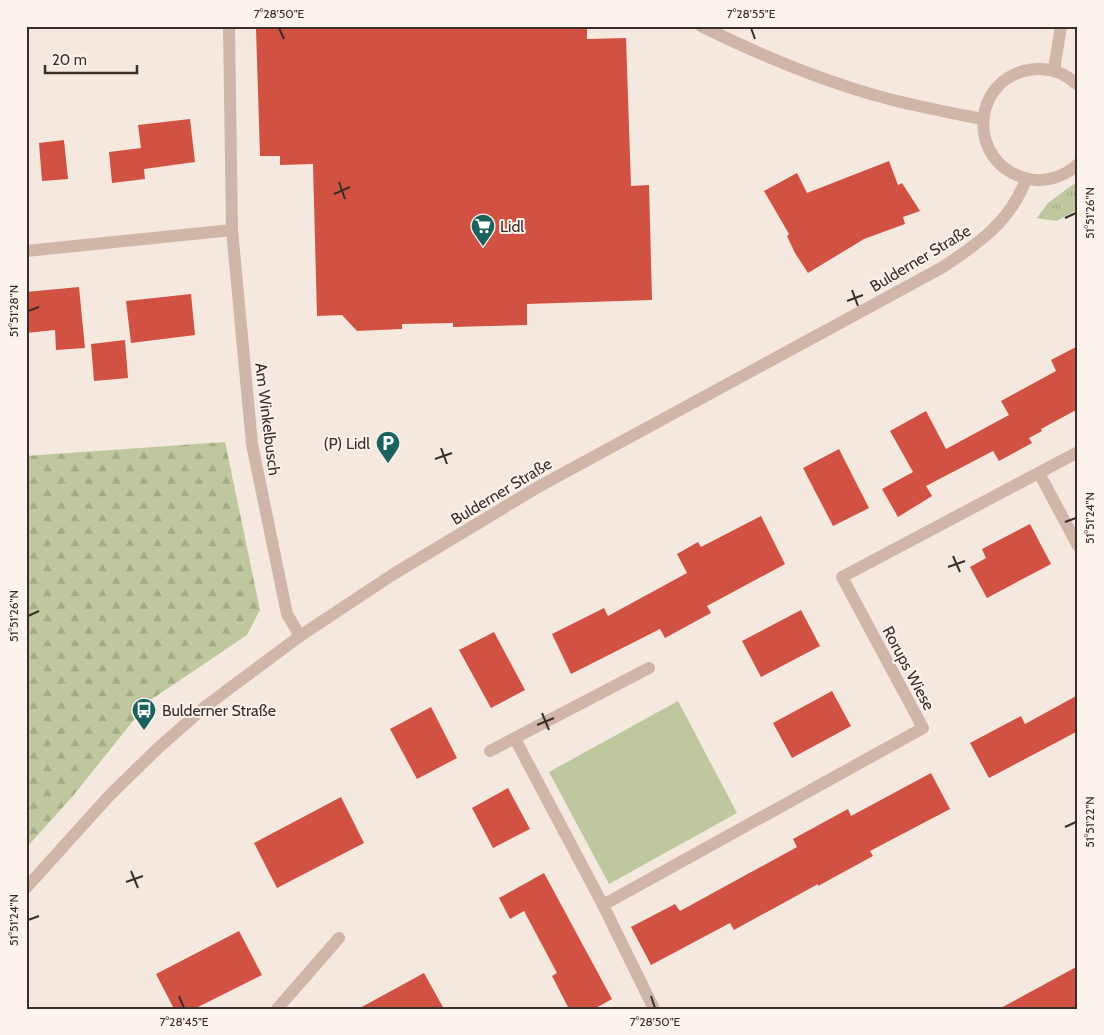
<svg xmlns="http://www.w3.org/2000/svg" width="1104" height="1035" font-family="Cabin,sans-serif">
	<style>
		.grass { fill: url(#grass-tufts) }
		.forest { fill: url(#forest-firs) }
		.park { fill: #bec79d }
		.building { fill: #d15242 }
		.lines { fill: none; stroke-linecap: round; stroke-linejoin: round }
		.service { stroke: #cfb6a9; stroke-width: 12 }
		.minor { stroke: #cfb6a9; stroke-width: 12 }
		.tertiary { stroke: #cfb6a9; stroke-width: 12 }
		.ticks { fill: none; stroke: #3c2d2a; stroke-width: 2 }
		.labels { text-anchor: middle; stroke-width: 4; stroke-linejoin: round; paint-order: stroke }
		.poi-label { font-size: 16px; fill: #3c2d2a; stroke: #fcf3ed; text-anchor: start }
		.street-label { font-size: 16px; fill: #3c2d2a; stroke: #fcf3ed }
		.neatline { fill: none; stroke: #3c2d2a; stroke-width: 2 }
		.ticks-label { font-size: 12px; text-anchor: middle; fill: #3c2d2a }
	</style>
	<defs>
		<pattern id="grass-tufts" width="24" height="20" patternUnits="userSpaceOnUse" patternTransform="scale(1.25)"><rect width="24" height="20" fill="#bec79d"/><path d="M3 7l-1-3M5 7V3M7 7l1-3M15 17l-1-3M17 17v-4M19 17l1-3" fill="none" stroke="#a4ab87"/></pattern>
		<pattern id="forest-firs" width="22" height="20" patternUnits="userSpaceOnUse" patternTransform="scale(1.25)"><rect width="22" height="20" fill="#bec79d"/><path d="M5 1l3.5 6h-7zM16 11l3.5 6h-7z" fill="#a4ab87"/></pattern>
	</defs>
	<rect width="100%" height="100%" fill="#f5e8df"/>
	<!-- grass -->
	<path class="grass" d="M 1078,181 L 1078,209 L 1057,221 L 1037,218 L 1048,203 Z"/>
	<!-- forest -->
	<path class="forest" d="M 225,442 L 260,610 L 247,635 L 149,701 L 72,797 L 26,848 L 26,456 Z"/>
	<!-- park -->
	<path class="park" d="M 678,701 L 737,813 L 609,884 L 549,772 Z"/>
	<!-- building -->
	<path class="building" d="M 302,26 L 587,26 L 587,39 L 626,38 L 631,186 L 649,185 L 652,300 L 527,304 L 527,325 L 453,327 L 453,323 L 402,324 L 402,329 L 357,331 L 342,315 L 317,316 L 313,164 L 280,165 L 280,156 L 260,156 L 256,28 Z
		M 190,119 L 195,162 L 144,169 L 145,179 L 112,183 L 109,152 L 141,148 L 138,125 Z
		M 64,140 L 68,179 L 42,181 L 39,143 Z
		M 889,161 L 898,185 L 902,183 L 920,211 L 903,217 L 905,224 L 864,239 L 808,273 L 795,253 L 787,236 L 789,234 L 764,191 L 797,173 L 807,193 Z
		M 79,287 L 85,348 L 56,350 L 55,330 L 26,333 L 26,292 Z
		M 191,294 L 195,335 L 131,343 L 126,301 Z
		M 125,340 L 128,378 L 94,381 L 91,344 Z
		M 1078,346 L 1078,413 L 1076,410 L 1041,429 L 1042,431 L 1029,438 L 1032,443 L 999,461 L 993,451 L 926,486 L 932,496 L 898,517 L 882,489 L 913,472 L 890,431 L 926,411 L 946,449 L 1009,415 L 1001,401 L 1056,371 L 1051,360 Z
		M 839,449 L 869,508 L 833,526 L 803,468 Z
		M 761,516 L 785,564 L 707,606 L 711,613 L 665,638 L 660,629 L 571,674 L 552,634 L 604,608 L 608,616 L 687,573 L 677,554 L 698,542 L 701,547 Z
		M 1030,524 L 1051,564 L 987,598 L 970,567 L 986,558 L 982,549 Z
		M 801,610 L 820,646 L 761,677 L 742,641 Z
		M 494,632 L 525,690 L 491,708 L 459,650 Z
		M 832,691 L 851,726 L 792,758 L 773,723 Z
		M 1078,695 L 1078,731 L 989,778 L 970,743 L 1021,716 L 1025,724 Z
		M 431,707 L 457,758 L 417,779 L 390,729 Z
		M 931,773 L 950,809 L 870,851 L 873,856 L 818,886 L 818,884 L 734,930 L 730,923 L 651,965 L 631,927 L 675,904 L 680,911 L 797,847 L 793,839 L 848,809 L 851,816 Z
		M 508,788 L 530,829 L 493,848 L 472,808 Z
		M 341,797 L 364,843 L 277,888 L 254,843 Z
		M 544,873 L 612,999 L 594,1009 L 569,1009 L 552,976 L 557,973 L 524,911 L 510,919 L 499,898 Z
		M 239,931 L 262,975 L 194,1009 L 174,1009 L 156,974 Z
		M 1078,966 L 1078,1009 L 999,1009 Z
		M 424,973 L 444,1009 L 358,1009 Z"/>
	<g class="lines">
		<!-- service -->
		<path class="service" d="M 490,751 L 649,668
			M 603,905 L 654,1009
			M 277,1009 L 339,938"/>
		<!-- minor -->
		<path class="minor" d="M 229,26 L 232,230 L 252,444 L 287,614 L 300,636
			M 701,26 C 762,56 824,82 889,99 C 920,107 952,113 982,119
			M 1054,70 L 1061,26
			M 26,251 L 232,230
			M 1039,473 L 1078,546
			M 515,739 L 603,905 L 923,728 L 842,577 L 1078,452"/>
		<!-- tertiary -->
		<path class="tertiary" d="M 1078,85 C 1066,74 1052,68 1037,69 C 970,73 964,165 1029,179 C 1045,183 1066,176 1078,164
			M 26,888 L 109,796 L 157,749 L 206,706 L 300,636 L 392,575 L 538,487 L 943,267 C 979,243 1011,221 1026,179"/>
	</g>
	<!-- ticks -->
	<path class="ticks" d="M 279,28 L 284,39M 751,28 L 755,39M 339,182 L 345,199M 334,194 L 350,187M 1065,218 L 1076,213M 852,290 L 858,306M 847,301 L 863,295M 28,311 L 39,307M 441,448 L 447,464M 435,459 L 452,453M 1065,522 L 1076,518M 953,556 L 960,572M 948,567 L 965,561M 28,616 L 39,611M 542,713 L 549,730M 537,725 L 554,718M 1065,827 L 1076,822M 131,871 L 138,888M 126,882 L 143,876M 28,920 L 39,916M 179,996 L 184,1008M 651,996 L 655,1008"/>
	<!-- icons -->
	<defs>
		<symbol id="supermarket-pin" viewBox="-11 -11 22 30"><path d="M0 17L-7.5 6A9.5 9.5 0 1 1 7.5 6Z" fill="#1a625e" stroke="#fcf3ed"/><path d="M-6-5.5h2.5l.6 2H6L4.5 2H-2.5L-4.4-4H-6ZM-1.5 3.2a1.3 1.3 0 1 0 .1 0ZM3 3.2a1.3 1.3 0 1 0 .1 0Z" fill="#fff"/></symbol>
		<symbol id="parking-pin" viewBox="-11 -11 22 30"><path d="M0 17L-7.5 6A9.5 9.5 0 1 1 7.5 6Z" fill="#1a625e" stroke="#fcf3ed"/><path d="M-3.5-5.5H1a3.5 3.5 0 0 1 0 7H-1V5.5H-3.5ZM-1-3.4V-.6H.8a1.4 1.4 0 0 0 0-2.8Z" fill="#fff"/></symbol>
		<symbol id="bus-pin" viewBox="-11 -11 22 30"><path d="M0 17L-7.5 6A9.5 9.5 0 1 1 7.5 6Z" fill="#1a625e" stroke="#fcf3ed"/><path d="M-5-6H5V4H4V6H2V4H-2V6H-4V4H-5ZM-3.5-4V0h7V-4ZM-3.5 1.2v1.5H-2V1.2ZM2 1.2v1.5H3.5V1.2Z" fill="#fff"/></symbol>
	</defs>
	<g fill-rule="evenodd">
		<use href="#supermarket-pin" x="469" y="212" width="28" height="38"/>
		<use href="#parking-pin" x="374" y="429" width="28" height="38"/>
		<use href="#bus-pin" x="130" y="696" width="28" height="38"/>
	</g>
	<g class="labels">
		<!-- poi labels -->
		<g class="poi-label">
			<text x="500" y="232">Lidl</text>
			<text x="370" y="449" text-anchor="end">(P) Lidl</text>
			<text x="162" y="716">Bulderner Straße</text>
		</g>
		<!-- street labels -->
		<g class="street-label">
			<text transform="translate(920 258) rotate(-31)" y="6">Bulderner Straße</text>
			<text transform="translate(268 419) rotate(83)" y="6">Am Winkelbusch</text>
			<text transform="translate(501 491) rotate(-31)" y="6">Bulderner Straße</text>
			<text transform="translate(909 668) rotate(62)" y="6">Rorups Wiese</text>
		</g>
	</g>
	<!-- border -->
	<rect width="1104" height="1035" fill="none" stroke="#fcf3ed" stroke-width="55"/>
	<!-- scale -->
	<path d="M45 65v8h92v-8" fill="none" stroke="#3c2d2a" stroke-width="2.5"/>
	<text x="52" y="65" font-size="15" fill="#3c2d2a" stroke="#fcf3ed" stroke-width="4" paint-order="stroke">20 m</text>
	<rect x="28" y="28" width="1048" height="980" class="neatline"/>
	<g class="ticks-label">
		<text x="279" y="18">7°28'50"E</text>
		<text x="751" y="18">7°28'55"E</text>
		<text transform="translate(1090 213) rotate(-90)" y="4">51°51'26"N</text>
		<text transform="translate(14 311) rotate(-90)" y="4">51°51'28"N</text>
		<text transform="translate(1090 518) rotate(-90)" y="4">51°51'24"N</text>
		<text transform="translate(14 616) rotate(-90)" y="4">51°51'26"N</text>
		<text transform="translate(1090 822) rotate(-90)" y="4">51°51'22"N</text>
		<text transform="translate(14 920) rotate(-90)" y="4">51°51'24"N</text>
		<text x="184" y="1026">7°28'45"E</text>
		<text x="655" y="1026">7°28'50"E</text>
	</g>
</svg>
